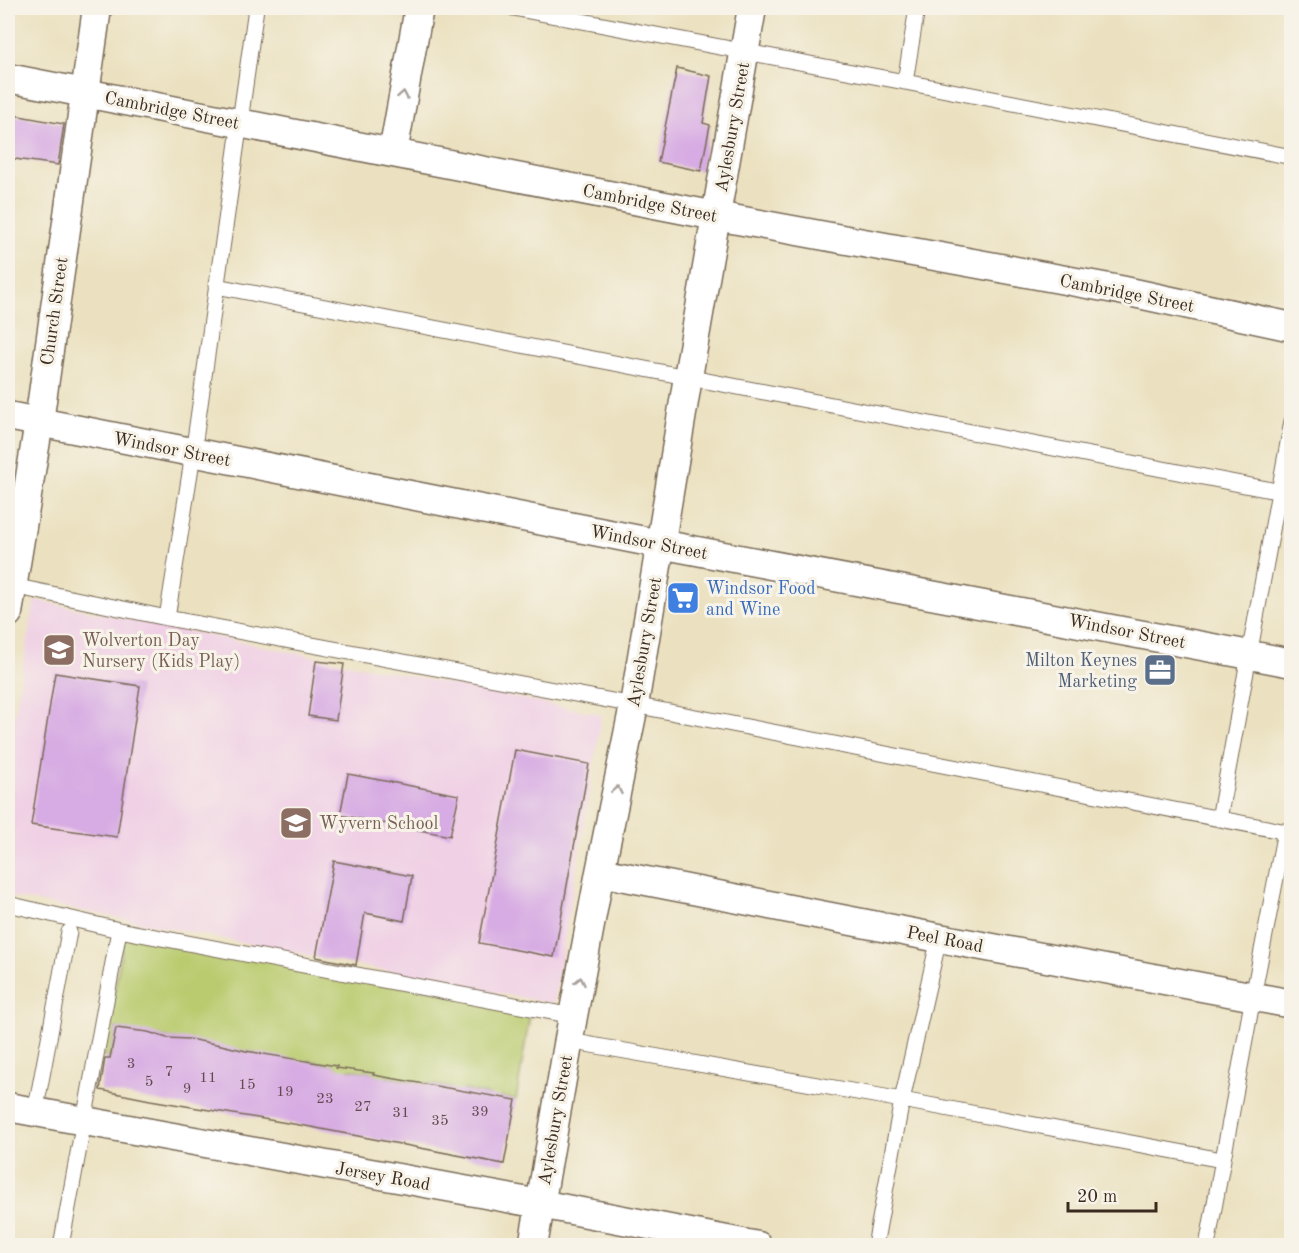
<svg xmlns="http://www.w3.org/2000/svg" width="1299" height="1253" font-family="'Old Standard TT',serif">
	<style>
		.built { fill: #f0d0e5 }
		.garden { fill: #b9cb6e; stroke: #7a7a46; stroke-width: 1.5 }
		.building { fill: #d7abe3 }
		.lines { fill: none; stroke-linecap: round; stroke-linejoin: round }
		.lane-casing { stroke: #796a57; stroke-width: 17 }
		.street-casing { stroke: #796a57; stroke-width: 31 }
		.lane { stroke: #fff; stroke-width: 15 }
		.street { stroke: #fff; stroke-width: 28 }
		.oneway { stroke: #a79f9a }
		.labels { text-anchor: middle; stroke-width: 6; stroke-linejoin: round; paint-order: stroke }
		.number-label { font-size: 15px; fill: #624a4f }
		.street-label { font-size: 18px; fill: #3b2a1e; stroke: #f7f3e8 }
		.shop-label { font-size: 18px; fill: #366cbe; stroke: #f7f3e8; text-anchor: start }
		.education-label { font-size: 18px; fill: #785e54; stroke: #f7f3e8; text-anchor: start }
		.service-label { font-size: 18px; fill: #4e5e75; stroke: #f7f3e8; text-anchor: end }
	</style>
	<rect width="100%" height="100%" fill="#f7f3e8"/>
	<filter id="ink" filterUnits="userSpaceOnUse"><feTurbulence type="fractalNoise" baseFrequency=".0167" numOctaves="2"/><feDisplacementMap in="SourceGraphic" scale="12" xChannelSelector="R" yChannelSelector="G"/><feConvolveMatrix kernelMatrix="1 2 1 2 8 2 1 2 1" color-interpolation-filters="sRGB"/></filter>
	<filter id="wash" filterUnits="userSpaceOnUse"><feTurbulence type="fractalNoise" baseFrequency=".008" numOctaves="4" result="noise"/><feDisplacementMap in="SourceGraphic" scale="24" xChannelSelector="R" yChannelSelector="G"/><feGaussianBlur stdDeviation="1.35" result="paint"/><feColorMatrix in="noise" values="0 0 0 0 0 0 0 0 0 0 0 0 0 0 0 0 0 1.4 0 .05"/><feComposite in="paint" operator="in"/></filter>
	<g filter="url(#wash)">
		<rect width="100%" height="100%" fill="#ebe1c0"/>
		<!-- built -->
		<path class="built" d="M 35,600 L 602,715 L 554,1004 L 8,896 L 8,751 Z"/>
		<!-- garden -->
		<path class="garden" d="M 125,931 L 531,1008 L 516,1100 L 501,1097 L 496,1128 L 489,1095 L 464,1090 L 459,1122 L 446,1119 L 451,1088 L 425,1083 L 420,1115 L 407,1112 L 413,1081 L 387,1077 L 381,1107 L 368,1105 L 373,1073 L 349,1069 L 343,1100 L 329,1098 L 336,1066 L 310,1061 L 304,1092 L 252,1083 L 256,1053 L 167,1038 L 116,1028 L 110,1058 L 103,1057 Z"/>
		<g id="blocks">
			<!-- building -->
			<path class="building" d="M 677,68 L 711,76 L 703,123 L 710,125 L 701,171 L 658,162 Z
				M 8,114 L 64,124 L 58,165 L 8,158 Z
				M 316,661 L 344,664 L 336,720 L 308,716 Z
				M 55,673 L 140,686 L 117,837 L 31,825 Z
				M 515,750 L 589,764 L 554,957 L 479,943 Z
				M 348,774 L 459,795 L 450,836 L 340,815 Z
				M 334,861 L 412,876 L 404,921 L 365,913 L 356,965 L 316,957 Z
				M 116,1028 L 148,1032 L 167,1038 L 189,1039 L 221,1045 L 246,1051 L 337,1066 L 336,1068 L 374,1073 L 373,1075 L 516,1100 L 504,1164 L 311,1127 L 150,1100 L 100,1090 L 105,1058 L 110,1058 Z"/>
		</g>
	</g>
	<g filter="url(#ink)">
		<use href="#blocks" fill-opacity="0" stroke="#796a57" stroke-width="1.5"/>
		<g class="lines">
			<defs>
				<path id="lane" d="M 513,8 L 905,82 L 1292,157
					M 905,82 L 917,8
					M 216,286 L 1292,494
					M 8,585 L 167,618 L 634,705 L 1292,833
					M 167,618 L 193,454 L 256,8
					M 1219,819 L 1292,421
					M 8,904 L 119,930 L 573,1016
					M 569,1041 L 902,1100 L 1222,1160
					M 35,1113 L 69,932
					M 61,1246 L 119,930
					M 875,1246 L 902,1100 L 939,938
					M 1207,1246 L 1253,997 L 1285,831"/>
				<path id="street" d="M 8,78 L 716,216 L 1120,290 L 1292,327
					M 393,153 L 419,8
					M 8,416 L 660,544 L 1292,663
					M 8,613 L 39,422 L 97,8
					M 600,872 L 939,938 L 1292,1004
					M 8,1107 L 540,1204 L 758,1246
					M 533,1246 L 573,1016 L 600,872 L 634,705 L 688,377 L 752,8"/>
			</defs>
			<!-- lane casing -->
			<use href="#lane" class="lane-casing"/>
			<!-- street casing -->
			<use href="#street" class="street-casing"/>
			<!-- lane -->
			<use href="#lane" class="lane"/>
			<!-- street -->
			<use href="#street" class="street"/>
		</g>
		<!-- one-way arrows -->
		<defs><path id="oneway-chevron" d="M-2-3.5L2.5 0L-2 3.5" fill="none" stroke-width="1.6" stroke-linecap="round" stroke-linejoin="round" transform="scale(1.5)"/></defs>
		<g class="oneway">
			<use href="#oneway-chevron" transform="translate(403 95) rotate(-80)"/>
			<use href="#oneway-chevron" transform="translate(617 790) rotate(-79)"/>
			<use href="#oneway-chevron" transform="translate(580 981) rotate(-79)"/>
		</g>
	</g>
	<!-- icons -->
	<defs>
		<symbol id="supermarket-square" viewBox="-11 -11 22 22"><rect x="-9" y="-9" width="18" height="18" rx="4" fill="#3f7fe0" stroke="#f7f3e8"/><path d="M-6-5.5h2.5l.6 2H6L4.5 2H-2.5L-4.4-4H-6ZM-1.5 3.2a1.3 1.3 0 1 0 .1 0ZM3 3.2a1.3 1.3 0 1 0 .1 0Z" fill="#fff"/></symbol>
		<symbol id="school-square" viewBox="-11 -11 22 22"><rect x="-9" y="-9" width="18" height="18" rx="4" fill="#8d6e63" stroke="#f7f3e8"/><path d="M0-5L7-2L0 1L-7-2ZM-4 1L0 2.5L4 1V4Q0 6-4 4Z" fill="#fff"/></symbol>
		<symbol id="office-square" viewBox="-11 -11 22 22"><rect x="-9" y="-9" width="18" height="18" rx="4" fill="#5c6f8a" stroke="#f7f3e8"/><path d="M-6-3h4V-5.5h4V-3h4V5H-6ZM-1-4.5V-3h2v-1.5ZM-6 0V1H6V0Z" fill="#fff"/></symbol>
	</defs>
	<g fill-rule="evenodd">
		<use href="#supermarket-square" x="664" y="579" width="38" height="38"/>
		<use href="#school-square" x="40" y="631" width="38" height="38"/>
		<use href="#office-square" x="1141" y="651" width="38" height="38"/>
		<use href="#school-square" x="277" y="804" width="38" height="38"/>
	</g>
	<g class="labels">
		<!-- number labels -->
		<g class="number-label">
			<text x="131" y="1068">3</text>
			<text x="169" y="1076">7</text>
			<text x="208" y="1082">11</text>
			<text x="149" y="1086">5</text>
			<text x="247" y="1089">15</text>
			<text x="187" y="1093">9</text>
			<text x="285" y="1096">19</text>
			<text x="325" y="1103">23</text>
			<text x="363" y="1111">27</text>
			<text x="480" y="1116">39</text>
			<text x="401" y="1117">31</text>
			<text x="440" y="1125">35</text>
		</g>
		<!-- street labels -->
		<g class="street-label">
			<text transform="translate(172 110) rotate(11)" y="6">Cambridge Street</text>
			<text transform="translate(732 127) rotate(-80)" y="6">Aylesbury Street</text>
			<text transform="translate(650 203) rotate(11)" y="6">Cambridge Street</text>
			<text transform="translate(1127 293) rotate(11)" y="6">Cambridge Street</text>
			<text transform="translate(54 311) rotate(-82)" y="6">Church Street</text>
			<text transform="translate(172 449) rotate(11)" y="6">Windsor Street</text>
			<text transform="translate(649 542) rotate(11)" y="6">Windsor Street</text>
			<text transform="translate(1127 631) rotate(11)" y="6">Windsor Street</text>
			<text transform="translate(644 642) rotate(-80)" y="6">Aylesbury Street</text>
			<text transform="translate(945 939) rotate(11)" y="6">Peel Road</text>
			<text transform="translate(555 1120) rotate(-80)" y="6">Aylesbury Street</text>
			<text transform="translate(383 1176) rotate(10)" y="6">Jersey Road</text>
		</g>
		<!-- shop labels -->
		<g class="shop-label">
			<text x="706" y="594">Windsor Food<tspan x="706" dy="21">and Wine</tspan></text>
		</g>
		<!-- education labels -->
		<g class="education-label">
			<text x="82" y="646">Wolverton Day<tspan x="82" dy="21">Nursery (Kids Play)</tspan></text>
			<text x="319" y="829">Wyvern School</text>
		</g>
		<!-- service labels -->
		<g class="service-label">
			<text x="1137" y="666">Milton Keynes<tspan x="1137" dy="21">Marketing</tspan></text>
		</g>
	</g>
	<!-- margin -->
	<rect width="1299" height="1253" fill="none" stroke="#f7f3e8" stroke-width="30"/>
	<!-- scale -->
	<path d="M1068 1202v9h88v-9" fill="none" stroke="#3b2a1e" stroke-width="3"/>
	<text x="1077" y="1202" font-size="18" fill="#3b2a1e" stroke="#f7f3e8" stroke-width="4.5" paint-order="stroke">20 m</text>
</svg>
